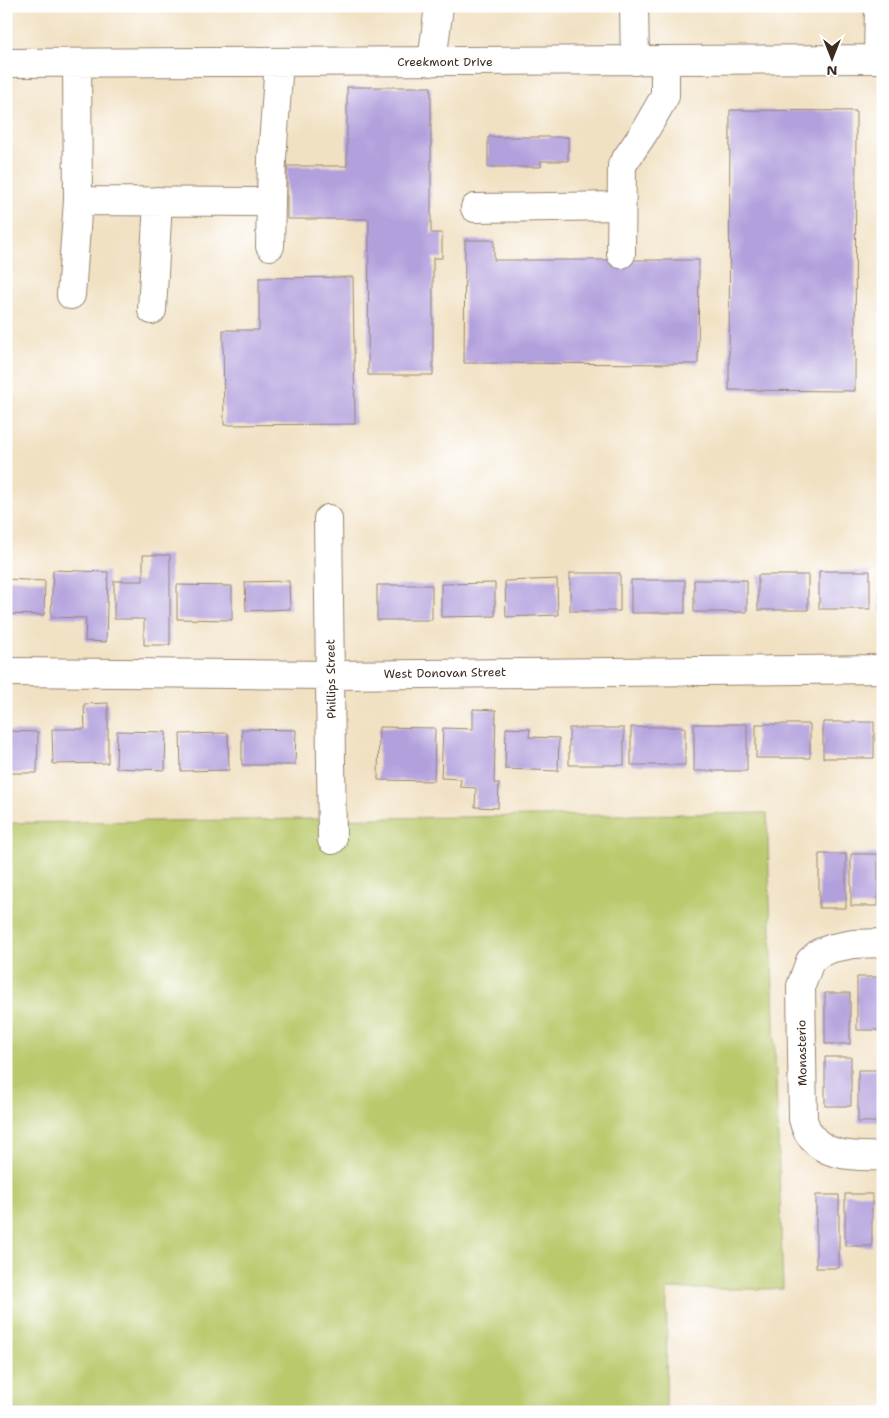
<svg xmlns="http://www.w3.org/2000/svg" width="889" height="1418" font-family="'Shantell Sans',sans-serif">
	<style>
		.green { fill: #bac96c; stroke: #7a7a45 }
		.building { fill: #b2a0dd }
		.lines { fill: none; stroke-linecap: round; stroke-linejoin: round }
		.minor-casing { stroke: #968670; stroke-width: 30 }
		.minor { stroke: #fff; stroke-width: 28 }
		.labels { text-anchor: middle; stroke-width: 4.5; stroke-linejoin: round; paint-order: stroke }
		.street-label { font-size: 12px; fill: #3b2a1e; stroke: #fff }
	</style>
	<rect width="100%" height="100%" fill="#fff"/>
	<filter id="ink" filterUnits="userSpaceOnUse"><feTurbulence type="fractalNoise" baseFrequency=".02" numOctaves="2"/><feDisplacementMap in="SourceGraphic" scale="10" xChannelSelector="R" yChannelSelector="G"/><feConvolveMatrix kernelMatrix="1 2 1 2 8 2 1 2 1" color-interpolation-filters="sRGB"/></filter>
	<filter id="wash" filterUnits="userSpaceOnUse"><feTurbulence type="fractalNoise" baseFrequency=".0096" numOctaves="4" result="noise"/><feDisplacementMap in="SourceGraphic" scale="20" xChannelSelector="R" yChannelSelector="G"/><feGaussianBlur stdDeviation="1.12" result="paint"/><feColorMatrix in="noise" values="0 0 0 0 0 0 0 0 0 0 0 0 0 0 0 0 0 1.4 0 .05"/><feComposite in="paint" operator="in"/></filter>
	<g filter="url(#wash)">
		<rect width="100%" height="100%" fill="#f1e1c3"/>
		<!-- green -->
		<path class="green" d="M 767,813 L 783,1289 L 667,1289 L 666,1412 L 6,1412 L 6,823 Z"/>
		<g id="blocks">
			<!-- building -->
			<path class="building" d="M 347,87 L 431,87 L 431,233 L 442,233 L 442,258 L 433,258 L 433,375 L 368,375 L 369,219 L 287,219 L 287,166 L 347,166 Z
				M 730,110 L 856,111 L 855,391 L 729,390 Z
				M 488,137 L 568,137 L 568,161 L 541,161 L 541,167 L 488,167 Z
				M 465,240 L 494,240 L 494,260 L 699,260 L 698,364 L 464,363 Z
				M 353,277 L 355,424 L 224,425 L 223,330 L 259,330 L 259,278 Z
				M 143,555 L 170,555 L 170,645 L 144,645 L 144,619 L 114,619 L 114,581 L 143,581 Z
				M 53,570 L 108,572 L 106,642 L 85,641 L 86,618 L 51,617 Z
				M 819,571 L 870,571 L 870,609 L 819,609 Z
				M 570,573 L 620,573 L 620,611 L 570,611 Z
				M 758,575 L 808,575 L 808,610 L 758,610 Z
				M 880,577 L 883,577 L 883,611 L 880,611 Z
				M 6,579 L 45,581 L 44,615 L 6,614 Z
				M 557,579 L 558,615 L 506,617 L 505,581 Z
				M 631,580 L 685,580 L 685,613 L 631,613 Z
				M 694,580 L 747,580 L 747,612 L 694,612 Z
				M 289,581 L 290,609 L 246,611 L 245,582 Z
				M 495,583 L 495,616 L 441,617 L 441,584 Z
				M 177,585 L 232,586 L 232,620 L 177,619 Z
				M 377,585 L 432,585 L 432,620 L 377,620 Z
				M 108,703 L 108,763 L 53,764 L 52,729 L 85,729 L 84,704 Z
				M 473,709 L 496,710 L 494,783 L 499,783 L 498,808 L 475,807 L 476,788 L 460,787 L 461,779 L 441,778 L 443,728 L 473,729 Z
				M 823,722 L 874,722 L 874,758 L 823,758 Z
				M 694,724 L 747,724 L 747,771 L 694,771 Z
				M 756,724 L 810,724 L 810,758 L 756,758 Z
				M 379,727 L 435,728 L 434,781 L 378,780 Z
				M 631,727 L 685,727 L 685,765 L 631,765 Z
				M 506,728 L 530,729 L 529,737 L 559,738 L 558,771 L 505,769 Z
				M 569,728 L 624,728 L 624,765 L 569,765 Z
				M 242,729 L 296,730 L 295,765 L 242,765 Z
				M 6,731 L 38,732 L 37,773 L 6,773 Z
				M 117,731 L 166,732 L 165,770 L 116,768 Z
				M 228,733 L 229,770 L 181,771 L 180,734 Z
				M 819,854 L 846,854 L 846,908 L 819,908 Z
				M 851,854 L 878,854 L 878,906 L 851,906 Z
				M 857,977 L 883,977 L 883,1030 L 857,1030 Z
				M 825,993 L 850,993 L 850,1044 L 825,1044 Z
				M 825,1057 L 851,1057 L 851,1106 L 825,1106 Z
				M 858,1070 L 883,1070 L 883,1122 L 858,1122 Z
				M 878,1191 L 883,1191 L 883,1246 L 878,1246 Z
				M 845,1194 L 872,1194 L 872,1246 L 845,1246 Z
				M 816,1195 L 839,1195 L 839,1268 L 816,1268 Z"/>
		</g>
	</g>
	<g filter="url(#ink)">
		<use href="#blocks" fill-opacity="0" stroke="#968670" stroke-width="1"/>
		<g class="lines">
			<defs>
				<path id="minor" d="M 634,6 L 635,61
					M 878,59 L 879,6
					M 432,62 L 439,6
					M 6,63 L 883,59
					M 78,201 L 271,202
					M 475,208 L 621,206
					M 270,246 L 272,158 L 279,62
					M 621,254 L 622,165 L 643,134 L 665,96 L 665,60
					M 71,295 L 78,201 L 77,63
					M 152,310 L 158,201
					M 328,519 L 332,840
					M 6,672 L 331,675 L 883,669
					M 883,943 L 853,944 L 833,948 L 819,953 L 810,961 L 801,986 L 803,1119 C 812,1157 851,1157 883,1156"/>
			</defs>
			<!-- minor casing -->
			<use href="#minor" class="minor-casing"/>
			<!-- minor -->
			<use href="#minor" class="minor"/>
		</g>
	</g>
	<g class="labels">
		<!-- street labels -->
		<g class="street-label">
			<text x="445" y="66">Creekmont Drive</text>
			<text transform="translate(445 673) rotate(-1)" y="4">West Donovan Street</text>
			<text transform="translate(331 679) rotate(-91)" y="4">Phillips Street</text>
			<text transform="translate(802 1053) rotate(-91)" y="4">Monasterio</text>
		</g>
	</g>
	<!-- margin -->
	<rect width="889" height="1418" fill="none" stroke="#fff" stroke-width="25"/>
	<!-- north arrow -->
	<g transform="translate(832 58) rotate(180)" stroke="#ffffff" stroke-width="4" paint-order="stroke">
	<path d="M0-4L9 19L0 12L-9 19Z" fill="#3b2a1e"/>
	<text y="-8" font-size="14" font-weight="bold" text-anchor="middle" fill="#3b2a1e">N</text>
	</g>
</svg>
